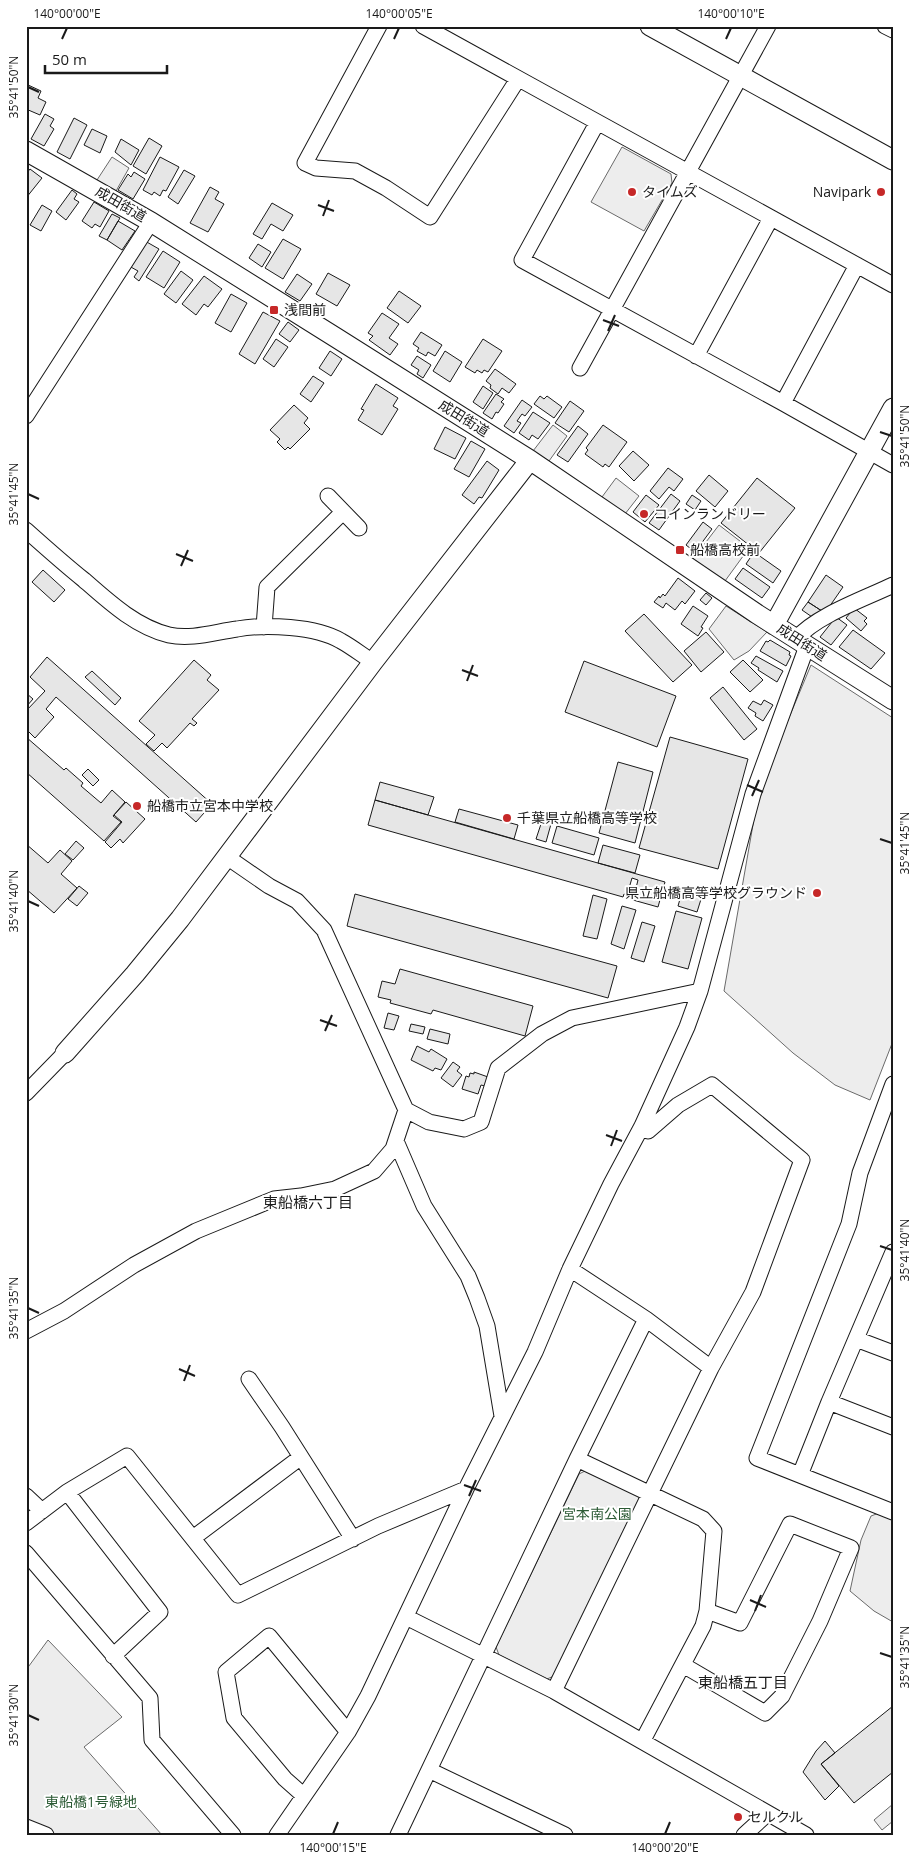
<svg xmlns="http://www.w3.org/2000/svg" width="919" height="1861" font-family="'Open Sans','Noto Sans JP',sans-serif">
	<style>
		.built { fill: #ededed; stroke: #6a6a6a }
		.building { fill: #e6e6e6; stroke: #1a1a1a }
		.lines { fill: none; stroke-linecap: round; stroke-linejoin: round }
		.minor-casing { stroke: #1a1a1a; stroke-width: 17 }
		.tertiary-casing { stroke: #1a1a1a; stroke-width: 21 }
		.minor { stroke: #fff; stroke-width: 15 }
		.tertiary { stroke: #fff; stroke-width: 19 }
		.ticks { fill: none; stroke: #1a1a1a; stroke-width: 2 }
		.poi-dot { fill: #c62828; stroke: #fff; stroke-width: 2 }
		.labels { text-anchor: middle; stroke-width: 4; stroke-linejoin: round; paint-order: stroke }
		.poi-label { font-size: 14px; fill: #1a1a1a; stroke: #fff; text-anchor: start }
		.street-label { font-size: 14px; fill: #1a1a1a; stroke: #fff }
		.park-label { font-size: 14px; fill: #2b5a34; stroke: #fff }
		.neighbourhood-label { font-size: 15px; fill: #1a1a1a; stroke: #fff }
		.neatline { fill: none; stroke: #1a1a1a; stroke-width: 2 }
		.ticks-label { font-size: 12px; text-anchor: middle; fill: #1a1a1a }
	</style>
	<rect width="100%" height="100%" fill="#fff"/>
	<!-- built -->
	<path class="built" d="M 622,147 L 671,174 L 672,183 L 644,231 L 591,202 Z
		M 112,157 L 129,168 L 116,191 L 97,180 Z
		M 553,425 L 567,436 L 549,461 L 533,451 Z
		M 616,478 L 639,496 L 625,514 L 602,497 Z
		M 719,525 L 749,548 L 725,581 L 693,559 Z
		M 726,606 L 767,632 L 749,651 L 734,660 L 709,629 Z
		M 811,665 L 893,718 L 893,1041 L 870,1100 L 835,1085 L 793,1053 L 724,991 L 758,796 L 773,756 Z
		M 585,1471 L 639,1496 L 639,1504 L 554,1676 L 547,1679 L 499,1655 L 496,1647 L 579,1474 Z
		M 879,1513 L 893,1518 L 893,1622 L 874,1611 L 850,1591 L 861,1540 L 871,1516 Z
		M 48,1640 L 122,1717 L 84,1747 L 162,1835 L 57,1835 L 42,1826 L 26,1822 L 26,1670 Z
		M 893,1804 L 893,1821 L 882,1830 L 874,1820 Z"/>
	<!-- building -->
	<path class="building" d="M 26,84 L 41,91 L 38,98 L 46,102 L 40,115 L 26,109 Z
		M 45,114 L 54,119 L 50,126 L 54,129 L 44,146 L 31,139 Z
		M 74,118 L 87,125 L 70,159 L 57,152 Z
		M 92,129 L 107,136 L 100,153 L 84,145 Z
		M 149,138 L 162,146 L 146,174 L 133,166 Z
		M 121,139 L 139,150 L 131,165 L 115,152 Z
		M 160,157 L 179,167 L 166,191 L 163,190 L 160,196 L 154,192 L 152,195 L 143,190 Z
		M 30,169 L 42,178 L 26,198 L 26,174 Z
		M 184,170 L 195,176 L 178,204 L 168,197 Z
		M 134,172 L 145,179 L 133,199 L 118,190 L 128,174 L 131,177 Z
		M 210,187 L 219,192 L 215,199 L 224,204 L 208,232 L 190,223 Z
		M 72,190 L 77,194 L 74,199 L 79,202 L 66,220 L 56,212 Z
		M 94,202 L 109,211 L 100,227 L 95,224 L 92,228 L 82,221 Z
		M 272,203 L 293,215 L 283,231 L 271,224 L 262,239 L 253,234 Z
		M 42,205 L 52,211 L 41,231 L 30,225 Z
		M 112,214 L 120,218 L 107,240 L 99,236 Z
		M 118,221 L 135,231 L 122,250 L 107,240 Z
		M 283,239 L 301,249 L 283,279 L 265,268 Z
		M 145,241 L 159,249 L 139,281 L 134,277 L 138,271 L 129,266 Z
		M 258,244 L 271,252 L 262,267 L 249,258 Z
		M 163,251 L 180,262 L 164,288 L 146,277 Z
		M 181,271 L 193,280 L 176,303 L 164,294 Z
		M 328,273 L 350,285 L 337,306 L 316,294 Z
		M 297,274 L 312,284 L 300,301 L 285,292 Z
		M 204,276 L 222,289 L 208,307 L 204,304 L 196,315 L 182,304 Z
		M 399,291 L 421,306 L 408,323 L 387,308 Z
		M 231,294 L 247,303 L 231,332 L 215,323 Z
		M 263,312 L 280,321 L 255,364 L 239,354 Z
		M 382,313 L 399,324 L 389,338 L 398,344 L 390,355 L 369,340 L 373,336 L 368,333 Z
		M 288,322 L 299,330 L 290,342 L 279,334 Z
		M 421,332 L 442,345 L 435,356 L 428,352 L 426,356 L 417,351 L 419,348 L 413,344 Z
		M 276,339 L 288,347 L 274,367 L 263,359 Z
		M 483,339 L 502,351 L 488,372 L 484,370 L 482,373 L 477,370 L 475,373 L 465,367 Z
		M 330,351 L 342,359 L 331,376 L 319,368 Z
		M 445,351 L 462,362 L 450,382 L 433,371 Z
		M 417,356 L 431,365 L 423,378 L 417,374 L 419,370 L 411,365 Z
		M 495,369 L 516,384 L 509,393 L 502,388 L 498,394 L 490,388 L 491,385 L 486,381 Z
		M 313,376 L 324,383 L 311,402 L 300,394 Z
		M 376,384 L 398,398 L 393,406 L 398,409 L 382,435 L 358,420 L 364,410 L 361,409 Z
		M 483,386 L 493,393 L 483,409 L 473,402 Z
		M 496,394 L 504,399 L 501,402 L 504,404 L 498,413 L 496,412 L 492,419 L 483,413 Z
		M 540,396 L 544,399 L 547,396 L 562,407 L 554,418 L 534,404 Z
		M 522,400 L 532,407 L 525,416 L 522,414 L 517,421 L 521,423 L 514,433 L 504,426 Z
		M 570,401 L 584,411 L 569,432 L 555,423 Z
		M 294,405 L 308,418 L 304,423 L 310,429 L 290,449 L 288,447 L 285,450 L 277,442 L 280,439 L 270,430 Z
		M 533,412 L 550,423 L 538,439 L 532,435 L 529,440 L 519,433 Z
		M 603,425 L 627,442 L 609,467 L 605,464 L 603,467 L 585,454 L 588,450 L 586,448 Z
		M 578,426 L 588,434 L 568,462 L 557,455 Z
		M 445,427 L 466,438 L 455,459 L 434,449 Z
		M 471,441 L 485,449 L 469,477 L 454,469 Z
		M 633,451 L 649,465 L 634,481 L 619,466 Z
		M 487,461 L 499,470 L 482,498 L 479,497 L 474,504 L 462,495 Z
		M 668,468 L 683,479 L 674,491 L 669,487 L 659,499 L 650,491 Z
		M 709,475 L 728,491 L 715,507 L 696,491 Z
		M 757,478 L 795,508 L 759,553 L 721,523 Z
		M 671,494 L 680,501 L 659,530 L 649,523 Z
		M 646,495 L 659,505 L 645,522 L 633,512 Z
		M 692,495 L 701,501 L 695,510 L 686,504 Z
		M 703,522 L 712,529 L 695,552 L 686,545 Z
		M 754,552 L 781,571 L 773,583 L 746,564 Z
		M 743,568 L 770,587 L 762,598 L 735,579 Z
		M 43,570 L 65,590 L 54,602 L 32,582 Z
		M 826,575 L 843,587 L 825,613 L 808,602 Z
		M 678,578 L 695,591 L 685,604 L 682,601 L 675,610 L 666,603 L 663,608 L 654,602 L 659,596 L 660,598 L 663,594 L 665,596 Z
		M 706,593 L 712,598 L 706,605 L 700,600 Z
		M 808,602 L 825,613 L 815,619 L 802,610 Z
		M 693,606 L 708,616 L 701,627 L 703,628 L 698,636 L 681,624 Z
		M 854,608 L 867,618 L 864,621 L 867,624 L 861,631 L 846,618 Z
		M 644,614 L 692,665 L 673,682 L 625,631 Z
		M 836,617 L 847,625 L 831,645 L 820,637 Z
		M 853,630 L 885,653 L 871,669 L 839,647 Z
		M 706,632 L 724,652 L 701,672 L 684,651 Z
		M 770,640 L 790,652 L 789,655 L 791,656 L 786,666 L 760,651 L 766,641 L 768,642 Z
		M 756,656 L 783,671 L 777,682 L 758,670 L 759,668 L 751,663 Z
		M 47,657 L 212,804 L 196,822 L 56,697 L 46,709 L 54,717 L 35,738 L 28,731 L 26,733 L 26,711 L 45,691 L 30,677 Z
		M 194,660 L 211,675 L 207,680 L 219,690 L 192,719 L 197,723 L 194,726 L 190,723 L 167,748 L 162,743 L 154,751 L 146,744 L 155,735 L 139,721 Z
		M 743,660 L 763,680 L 750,692 L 730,672 Z
		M 584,661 L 676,696 L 657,747 L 565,712 Z
		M 92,671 L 121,698 L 115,705 L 85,677 Z
		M 723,687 L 757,729 L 744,740 L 710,698 Z
		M 26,693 L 33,699 L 26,707 Z
		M 764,700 L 773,705 L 763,721 L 755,716 L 756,713 L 748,708 L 753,701 L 761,705 Z
		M 26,737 L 64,770 L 66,768 L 83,783 L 81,786 L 101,803 L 112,790 L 125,802 L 113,816 L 121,822 L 104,841 L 26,772 Z
		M 670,737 L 748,759 L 718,869 L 639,848 Z
		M 618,762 L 653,772 L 635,843 L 599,833 Z
		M 88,769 L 99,780 L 93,786 L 82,775 Z
		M 380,782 L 434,797 L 428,815 L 375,800 Z
		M 375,800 L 665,882 L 658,907 L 633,900 L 638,880 L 632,878 L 627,895 L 624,894 L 623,897 L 368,825 Z
		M 126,802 L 145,819 L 123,843 L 120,839 L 111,848 L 105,842 L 122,822 L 114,815 Z
		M 459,809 L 518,825 L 514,839 L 455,822 Z
		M 542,821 L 551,824 L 546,842 L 536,839 Z
		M 557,826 L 599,838 L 594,855 L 552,843 Z
		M 76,841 L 84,848 L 73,860 L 65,854 Z
		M 26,844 L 48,863 L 60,850 L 72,861 L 61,874 L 77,888 L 54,913 L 26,889 Z
		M 603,845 L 640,855 L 635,873 L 598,863 Z
		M 79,886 L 88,893 L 77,906 L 68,899 Z
		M 682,892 L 688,894 L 689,892 L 702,896 L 697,912 L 678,906 Z
		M 355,894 L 617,966 L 608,998 L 347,926 Z
		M 593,895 L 607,899 L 597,939 L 583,936 Z
		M 622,906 L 636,910 L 624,949 L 611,944 Z
		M 676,911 L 702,918 L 688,969 L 662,962 Z
		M 642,922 L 655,926 L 644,962 L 631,958 Z
		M 400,969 L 533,1006 L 525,1036 L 433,1010 L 431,1014 L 390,1003 L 391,1000 L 378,997 L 382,981 L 395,984 Z
		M 388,1013 L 399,1016 L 394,1030 L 384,1028 Z
		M 411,1024 L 425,1027 L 423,1034 L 409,1031 Z
		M 430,1029 L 450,1034 L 448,1044 L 427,1039 Z
		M 417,1046 L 429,1052 L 431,1049 L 447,1059 L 441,1070 L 435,1068 L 433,1071 L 411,1060 Z
		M 453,1062 L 460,1067 L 457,1071 L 462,1075 L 453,1087 L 441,1078 Z
		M 474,1072 L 488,1077 L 485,1086 L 481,1085 L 478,1094 L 462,1089 L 466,1076 L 469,1077 L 470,1073 L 474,1074 Z
		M 893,1706 L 893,1772 L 854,1803 L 821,1764 Z
		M 825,1741 L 835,1753 L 821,1764 L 839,1786 L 825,1800 L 803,1772 L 816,1751 Z"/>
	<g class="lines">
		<defs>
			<path id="minor" d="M 379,26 L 305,163 L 316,168 L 355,171 L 386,188 L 430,217 L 518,79
				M 423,26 L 893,285
				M 885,26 L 893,30
				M 597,123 L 522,260 L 783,403 L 893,465
				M 696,356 L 771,218
				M 580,368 L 768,26
				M 783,403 L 857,265
				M 26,416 L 151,222
				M 328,496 L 359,528
				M 26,530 C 45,547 64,564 84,580 C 109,602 136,627 169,635 C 191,640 215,632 237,629 C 265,624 316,626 341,641 C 352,647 362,655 373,662
				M 264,627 L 267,587 L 343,512
				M 796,639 C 817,615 864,599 893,585
				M 893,1084 L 860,1173 L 849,1224 L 757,1458 L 893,1512
				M 26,1093 L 65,1053
				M 406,1110 L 429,1122 L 464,1129 L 481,1122 L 498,1068 L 542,1034 L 572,1018 L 700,991
				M 396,1141 L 424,1206 L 468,1276 L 477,1298 L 487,1326 L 502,1416
				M 570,1269 L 646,1319 L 711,1368
				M 26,1331 L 64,1311 L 134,1265 L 196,1231 L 274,1199 L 301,1196 L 335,1189 L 374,1171 L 393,1149 L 406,1110 L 324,930 L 297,901 L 269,886 L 227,857
				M 856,1339 L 893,1353
				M 249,1379 L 282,1427 L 353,1539
				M 829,1402 L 893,1427
				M 577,1459 L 703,1519 L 714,1531 L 707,1611 L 703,1626 L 643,1740
				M 800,1475 L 829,1402 L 893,1252
				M 67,1492 L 160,1612 L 113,1656
				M 26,1496 L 42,1511
				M 26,1523 L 67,1492 L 127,1456 L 238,1595 L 378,1526 L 466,1489
				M 193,1538 L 301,1457
				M 26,1553 L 150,1698 L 152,1740 L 233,1835
				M 406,1617 L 554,1691 L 806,1835
				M 683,1665 L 765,1713 L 782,1696 L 820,1621 L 851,1548 L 790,1524 L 740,1623 L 707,1611
				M 554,1691 L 711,1368 L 753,1292 L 802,1160 L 712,1085 L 678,1105 L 648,1131 L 642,1126
				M 429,1770 L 565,1835
				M 303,1795 L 285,1779 L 234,1718 L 226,1672 L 269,1636 L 348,1732
				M 26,1827 L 46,1835
				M 277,1835 L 348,1732 L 368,1696 L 466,1489 L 535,1352 L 570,1269 L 611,1184 L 642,1126 L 687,1027 L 700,991 L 753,794 L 807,646
				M 398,1835 L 577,1459 L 646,1319
				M 744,1835 L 767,1814"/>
			<path id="tertiary" d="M 650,26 L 893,160
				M 26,151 L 151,222 L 335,337 L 530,460 L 757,614 L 893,700
				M 774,625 L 893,408
				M 65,1053 L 135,974 L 180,919 L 373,662 L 530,460"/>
		</defs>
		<!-- minor casing -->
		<use href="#minor" class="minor-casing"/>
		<!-- tertiary casing -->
		<use href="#tertiary" class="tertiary-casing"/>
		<!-- minor -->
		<use href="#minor" class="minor"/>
		<!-- tertiary -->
		<use href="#tertiary" class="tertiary"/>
	</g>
	<!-- ticks -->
	<path class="ticks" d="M 62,39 L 67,28M 394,39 L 399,28M 726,39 L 731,28M 28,87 L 39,92M 318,205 L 334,211M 323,216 L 329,200M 603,320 L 619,326M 608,331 L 615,315M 880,432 L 892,436M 28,494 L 39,499M 176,554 L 193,561M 181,566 L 188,550M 462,670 L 478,676M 467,681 L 473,665M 747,785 L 763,792M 752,796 L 759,780M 880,839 L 892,843M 28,901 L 39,906M 320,1020 L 337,1026M 325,1031 L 332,1015M 606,1135 L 622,1141M 611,1146 L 617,1130M 880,1246 L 892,1250M 28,1308 L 39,1313M 179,1369 L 195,1376M 184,1381 L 190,1365M 464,1485 L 481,1491M 469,1496 L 476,1480M 750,1600 L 766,1607M 755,1611 L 761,1595M 880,1653 L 892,1657M 28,1715 L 39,1720M 333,1834 L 338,1822M 665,1834 L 670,1822"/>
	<!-- markers -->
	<g class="poi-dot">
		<circle cx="632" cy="192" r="5"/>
		<circle cx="881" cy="192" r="5"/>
		<rect x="269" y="305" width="10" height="10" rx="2.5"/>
		<circle cx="644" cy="514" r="5"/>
		<rect x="675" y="545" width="10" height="10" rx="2.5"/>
		<circle cx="137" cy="806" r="5"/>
		<circle cx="507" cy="818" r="5"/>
		<circle cx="817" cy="893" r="5"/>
		<circle cx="738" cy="1817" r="5"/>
	</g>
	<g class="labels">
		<!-- poi labels -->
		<g class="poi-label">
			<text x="642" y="197">タイムズ</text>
			<text x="871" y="197" text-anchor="end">Navipark</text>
			<text x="284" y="315">浅間前</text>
			<text x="654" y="519">コインランドリー</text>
			<text x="690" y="555">船橋高校前</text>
			<text x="147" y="811">船橋市立宮本中学校</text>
			<text x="517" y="823">千葉県立船橋高等学校</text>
			<text x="807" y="898" text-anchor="end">県立船橋高等学校グラウンド</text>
			<text x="748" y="1822">セルクル</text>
		</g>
		<!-- street labels -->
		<g class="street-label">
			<text transform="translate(121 204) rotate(30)" y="5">成田街道</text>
			<text transform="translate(464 418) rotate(32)" y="5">成田街道</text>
			<text transform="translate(802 642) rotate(33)" y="5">成田街道</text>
		</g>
		<!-- park labels -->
		<g class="park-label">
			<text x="597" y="1519">宮本南公園</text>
			<text x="91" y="1807">東船橋1号緑地</text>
		</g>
		<!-- neighbourhood labels -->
		<g class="neighbourhood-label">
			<text x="308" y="1208">東船橋六丁目</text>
			<text x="743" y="1688">東船橋五丁目</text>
		</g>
	</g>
	<!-- border -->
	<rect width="919" height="1861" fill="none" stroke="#ffffff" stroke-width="55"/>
	<!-- scale -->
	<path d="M45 65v8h122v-8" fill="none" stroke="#1a1a1a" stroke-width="2.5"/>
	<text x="52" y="65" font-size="15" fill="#1a1a1a" stroke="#ffffff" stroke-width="4" paint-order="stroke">50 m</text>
	<rect x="28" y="28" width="864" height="1806" class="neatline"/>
	<g class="ticks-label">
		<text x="67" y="18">140°00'00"E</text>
		<text x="399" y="18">140°00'05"E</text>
		<text x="731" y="18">140°00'10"E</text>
		<text transform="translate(14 87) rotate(-90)" y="4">35°41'50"N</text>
		<text transform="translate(905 436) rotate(-90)" y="4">35°41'50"N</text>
		<text transform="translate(14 494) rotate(-90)" y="4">35°41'45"N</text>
		<text transform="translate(905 843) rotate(-90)" y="4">35°41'45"N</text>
		<text transform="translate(14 901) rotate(-90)" y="4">35°41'40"N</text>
		<text transform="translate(905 1250) rotate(-90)" y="4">35°41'40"N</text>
		<text transform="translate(14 1308) rotate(-90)" y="4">35°41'35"N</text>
		<text transform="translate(905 1657) rotate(-90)" y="4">35°41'35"N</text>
		<text transform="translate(14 1715) rotate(-90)" y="4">35°41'30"N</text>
		<text x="333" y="1852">140°00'15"E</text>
		<text x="665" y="1852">140°00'20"E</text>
	</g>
</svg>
